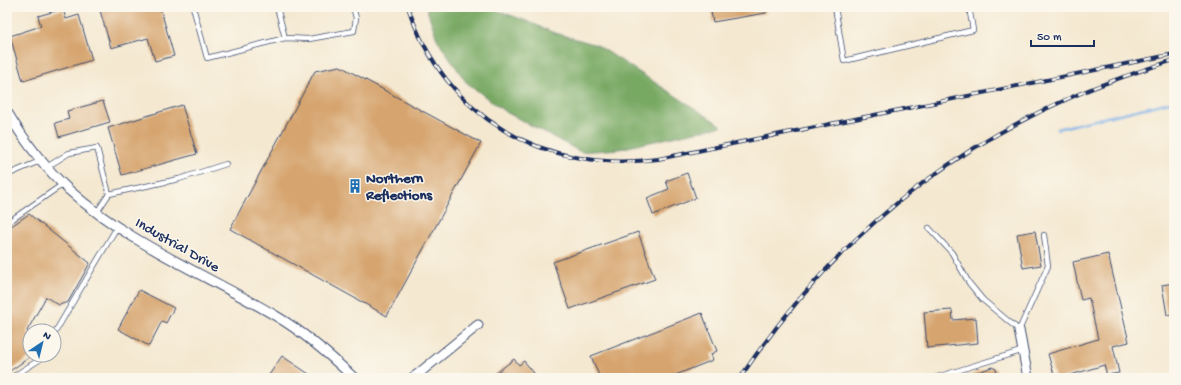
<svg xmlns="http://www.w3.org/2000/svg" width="1181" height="385" font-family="'Gochi Hand',sans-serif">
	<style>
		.forest { fill: #78a963; stroke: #4a6c60 }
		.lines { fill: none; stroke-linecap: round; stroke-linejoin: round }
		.stream { stroke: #7aafe7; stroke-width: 2.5 }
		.building { fill: #d6a46e }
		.service-casing { stroke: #3c4b6f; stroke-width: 6 }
		.minor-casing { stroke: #3c4b6f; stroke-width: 11 }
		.service { stroke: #fff; stroke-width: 4.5 }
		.minor { stroke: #fff; stroke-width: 9 }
		.rail-casing { stroke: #1b2f5e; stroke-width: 4 }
		.rail { stroke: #fbf7ec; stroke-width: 2.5; stroke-dasharray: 8; stroke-linecap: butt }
		.labels { text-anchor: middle; stroke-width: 3; stroke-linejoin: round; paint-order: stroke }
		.poi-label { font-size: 15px; font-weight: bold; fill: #1b2f5e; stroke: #fbf7ec; text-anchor: start }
		.street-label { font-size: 15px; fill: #1b2f5e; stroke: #fbf7ec }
	</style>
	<rect width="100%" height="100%" fill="#fbf7ec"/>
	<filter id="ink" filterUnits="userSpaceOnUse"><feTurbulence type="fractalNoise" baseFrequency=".025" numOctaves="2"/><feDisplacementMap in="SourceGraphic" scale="8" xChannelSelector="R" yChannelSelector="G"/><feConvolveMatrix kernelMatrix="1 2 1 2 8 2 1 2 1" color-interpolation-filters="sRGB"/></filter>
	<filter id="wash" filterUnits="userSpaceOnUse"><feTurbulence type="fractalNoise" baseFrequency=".012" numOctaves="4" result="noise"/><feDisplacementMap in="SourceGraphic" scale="16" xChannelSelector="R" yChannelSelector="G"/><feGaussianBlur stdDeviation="0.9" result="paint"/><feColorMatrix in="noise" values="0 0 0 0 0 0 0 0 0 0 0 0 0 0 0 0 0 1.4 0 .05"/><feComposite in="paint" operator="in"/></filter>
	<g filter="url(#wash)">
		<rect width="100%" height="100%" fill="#f4e8d0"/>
		<!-- forest -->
		<path class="forest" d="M 426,7 L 487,7 L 527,21 L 552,32 L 597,45 L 722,126 L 619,149 L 581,152 L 504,111 L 466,82 L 437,39 Z"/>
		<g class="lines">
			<!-- stream -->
			<path class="stream" d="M 1057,129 L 1174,101"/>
		</g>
		<g id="blocks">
			<!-- building -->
			<path class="building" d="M 99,7 L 160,7 L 174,56 L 155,61 L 148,38 L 111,48 Z
				M 710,7 L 765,7 L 766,13 L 713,22 Z
				M 63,9 L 66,19 L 79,15 L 92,60 L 23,81 L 10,36 L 41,26 L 38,16 Z
				M 340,66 L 481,143 L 387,316 L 230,229 L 315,71 Z
				M 103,101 L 110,122 L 59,137 L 55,123 L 69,119 L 67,111 Z
				M 182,105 L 197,154 L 122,175 L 108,128 Z
				M 687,173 L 696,198 L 653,215 L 647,198 L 669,189 L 666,181 Z
				M 29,214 L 90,263 L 68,302 L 59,305 L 46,297 L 27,331 L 30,335 L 30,357 L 7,373 L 7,229 Z
				M 1035,231 L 1041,265 L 1023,268 L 1017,234 Z
				M 638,232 L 655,279 L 570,309 L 553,262 Z
				M 1108,254 L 1129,342 L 1113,346 L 1119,373 L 1107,375 L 1104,365 L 1061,378 L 1055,378 L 1048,354 L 1098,339 L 1089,298 L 1081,300 L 1073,262 Z
				M 1174,283 L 1174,314 L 1167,315 L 1162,285 Z
				M 139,290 L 174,308 L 166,323 L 162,321 L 149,346 L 118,329 Z
				M 952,310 L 953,320 L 976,318 L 978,343 L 927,348 L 924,312 Z
				M 702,313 L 717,351 L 711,354 L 713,360 L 668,378 L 600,378 L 591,356 Z
				M 282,356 L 315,378 L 272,378 L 269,375 Z
				M 514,359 L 519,365 L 524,361 L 538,378 L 490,378 Z
				M 992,367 L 996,369 L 998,378 L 963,378 Z"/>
		</g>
	</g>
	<g filter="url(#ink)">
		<use href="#blocks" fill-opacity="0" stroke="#3c4b6f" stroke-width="1"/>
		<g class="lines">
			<defs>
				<path id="service" d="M 193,7 L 207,58 L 285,38 L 309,39 L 354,31 L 356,18 L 353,7
					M 277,7 L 285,38
					M 835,7 L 844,61 L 973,30 L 969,7
					M 47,167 L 69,153 L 97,148 L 109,194
					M 7,175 L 42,160
					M 97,212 L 109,194 L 179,179 L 226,164
					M 7,223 L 63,184
					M 929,228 L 952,253 L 969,283 L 983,300 L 1019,330 L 1048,266 L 1044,235
					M 54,334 L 117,227
					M 800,375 L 801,378
					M 11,378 L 39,360 L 42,355
					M 934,378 L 1024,350"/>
				<path id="minor" d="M 7,112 C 24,140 45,168 69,190 C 129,244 207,275 276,316 C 305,333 330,355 354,378
					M 1019,330 L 1028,378
					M 413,378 L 478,325"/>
			</defs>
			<!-- service casing -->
			<use href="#service" class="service-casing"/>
			<!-- minor casing -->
			<use href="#minor" class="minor-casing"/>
			<!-- service -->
			<use href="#service" class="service"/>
			<!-- minor -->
			<use href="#minor" class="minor"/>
			<defs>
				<path id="rail" d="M 408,7 C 445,118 544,174 658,159 L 1174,54
					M 740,378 C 824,252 933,157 1072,97 C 1105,82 1140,71 1174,60"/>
			</defs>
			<!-- rail casing -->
			<use href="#rail" class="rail-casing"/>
			<!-- rail -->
			<use href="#rail" class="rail"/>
		</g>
	</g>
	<!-- icons -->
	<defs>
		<symbol id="building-bare" viewBox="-9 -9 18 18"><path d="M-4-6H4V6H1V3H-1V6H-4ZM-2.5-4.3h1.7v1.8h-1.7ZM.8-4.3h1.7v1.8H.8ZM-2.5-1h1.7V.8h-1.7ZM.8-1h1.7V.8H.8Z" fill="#1f6fb2" stroke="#fbf7ec" stroke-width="2.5" paint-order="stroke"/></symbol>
	</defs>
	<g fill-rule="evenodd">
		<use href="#building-bare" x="345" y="176" width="20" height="20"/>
	</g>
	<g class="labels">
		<!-- poi labels -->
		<g class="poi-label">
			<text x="366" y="182">Northern<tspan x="366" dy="17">Reflections</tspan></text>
		</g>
		<!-- street labels -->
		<g class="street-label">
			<text transform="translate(178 244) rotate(30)" y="5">Industrial Drive</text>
		</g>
	</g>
	<!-- margin -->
	<rect width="1181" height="385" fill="none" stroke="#fbf7ec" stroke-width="24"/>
	<!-- north arrow -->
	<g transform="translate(42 343) rotate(35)"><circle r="19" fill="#fbf7ec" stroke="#a1a7b3"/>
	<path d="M0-3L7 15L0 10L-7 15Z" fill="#1f6fb2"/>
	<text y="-6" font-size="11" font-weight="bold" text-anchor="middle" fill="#1b2f5e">N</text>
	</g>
	<!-- scale -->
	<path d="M1031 40v6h63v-6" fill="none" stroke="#1b2f5e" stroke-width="2"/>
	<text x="1037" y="40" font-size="12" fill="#1b2f5e" stroke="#fbf7ec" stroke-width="3" paint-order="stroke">50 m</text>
</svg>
